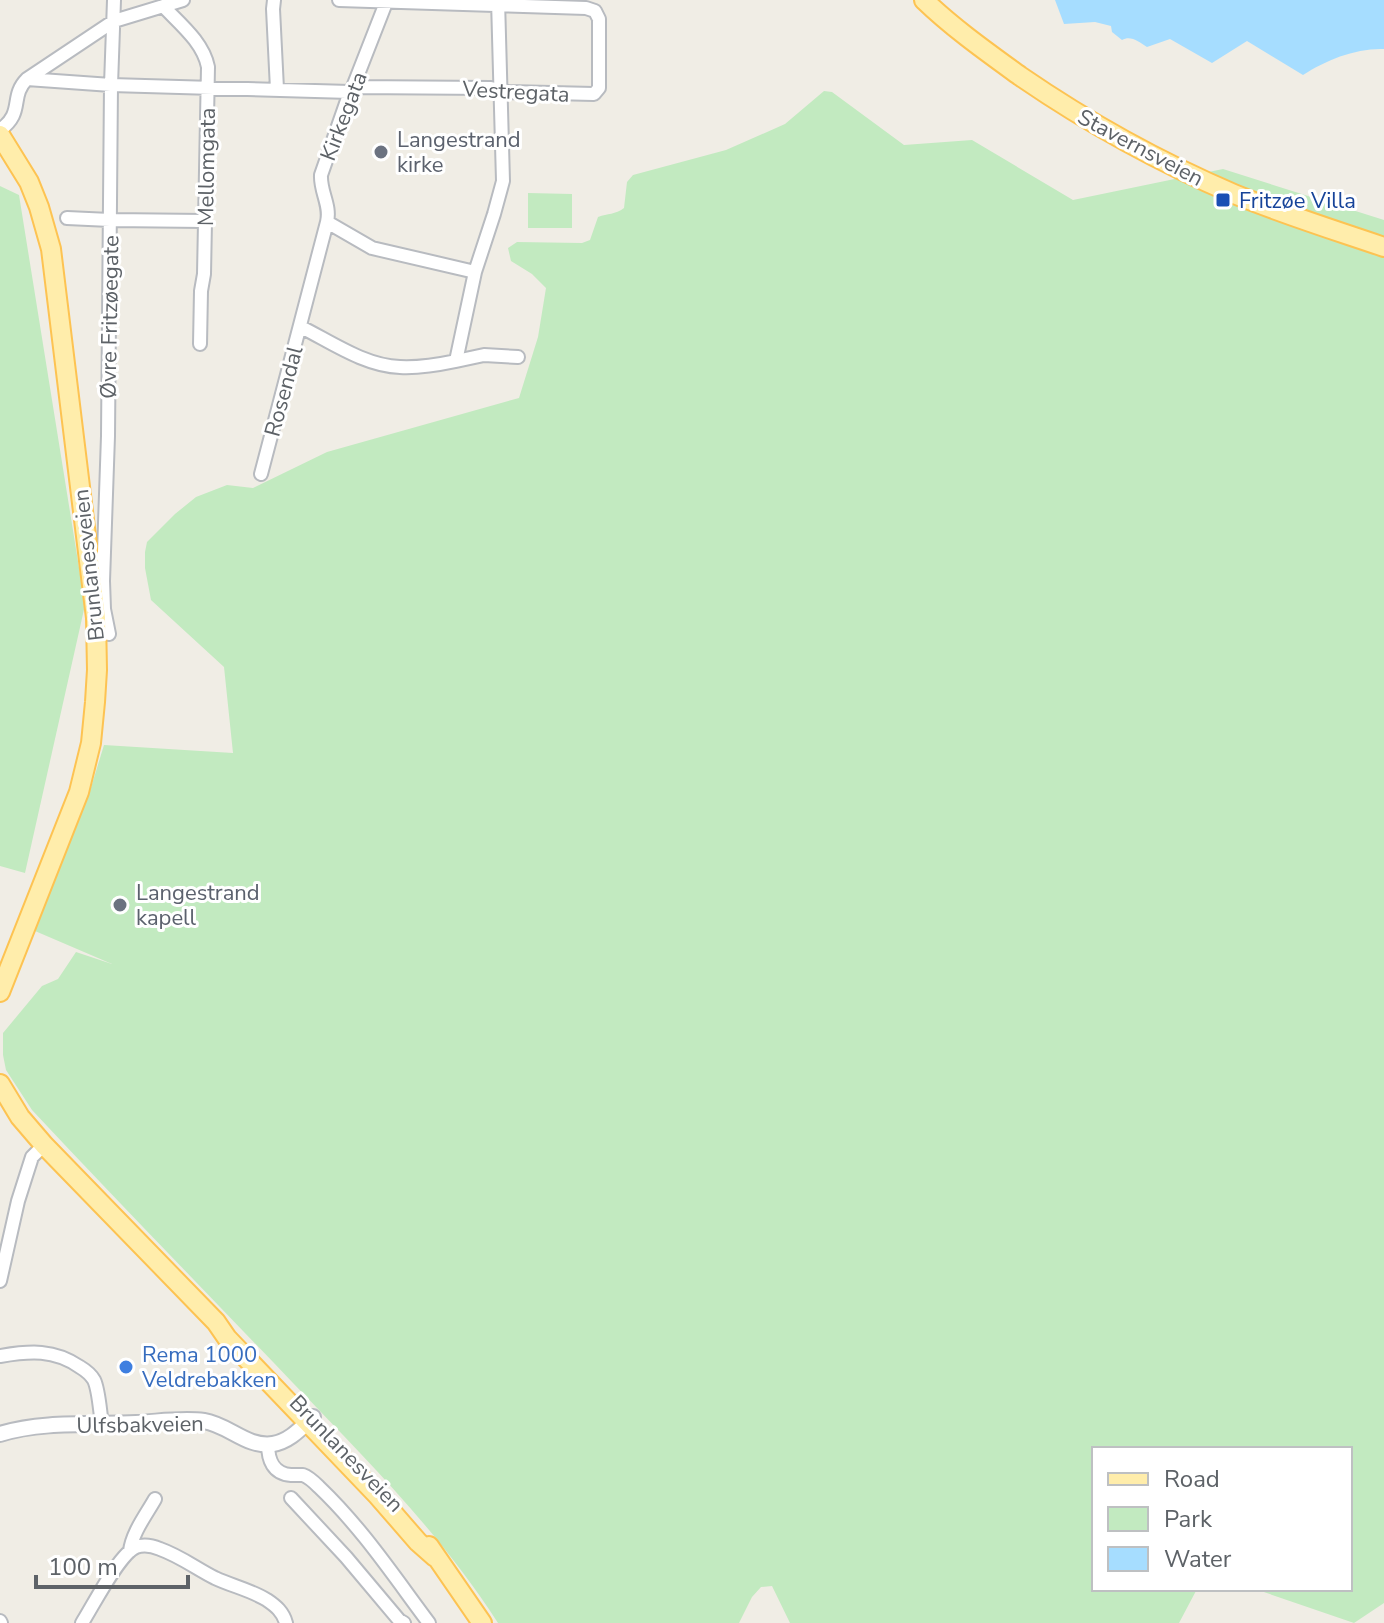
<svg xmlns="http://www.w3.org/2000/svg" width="1384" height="1623" font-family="'Nunito Sans',sans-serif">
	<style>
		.green { fill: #c2eac0 }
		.water { fill: #a6ddff }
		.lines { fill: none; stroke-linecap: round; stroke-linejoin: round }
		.minor-casing { stroke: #b8bbc0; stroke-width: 16 }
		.tertiary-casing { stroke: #b8bbc0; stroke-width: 18 }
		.primary-casing { stroke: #fdc352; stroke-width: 22 }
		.minor { stroke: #fff; stroke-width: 12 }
		.tertiary { stroke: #fff; stroke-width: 14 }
		.primary { stroke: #ffedab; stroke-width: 18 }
		.worship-dot { fill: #6b7280; stroke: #fff; stroke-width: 3 }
		.transit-dot { fill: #1a4fb4; stroke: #fff; stroke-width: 3 }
		.shop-dot { fill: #3f7fe0; stroke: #fff; stroke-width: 3 }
		.labels { text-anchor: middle; stroke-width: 6; stroke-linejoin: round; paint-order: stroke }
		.street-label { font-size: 22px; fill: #5d6267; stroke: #fff }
		.worship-label { font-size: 22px; fill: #5b616d; stroke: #fff; text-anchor: start }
		.transit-label { font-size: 22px; fill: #164399; stroke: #fff; text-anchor: start }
		.shop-label { font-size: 22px; fill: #366cbe; stroke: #fff; text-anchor: start }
	</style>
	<rect width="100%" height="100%" fill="#f0ede5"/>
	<!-- green -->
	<path class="green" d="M 824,91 L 832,92 L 904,145 L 972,140 L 1073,200 L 1223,169 L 1384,220 L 1384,1603 L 1354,1623 L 1255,1589 L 1350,1589 L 1350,1449 L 1094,1449 L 1094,1589 L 1197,1589 L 1179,1623 L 790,1623 L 772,1586 L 761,1587 L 752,1597 L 739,1623 L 498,1623 C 441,1534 366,1459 293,1383 C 206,1292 118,1202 32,1110 L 6,1070 L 3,1055 L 3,1033 L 42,986 L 58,979 L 76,952 L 112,964 L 35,931 L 89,794 L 104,745 L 233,753 L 224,667 L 151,600 L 145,568 L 145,552 L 147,542 L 175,514 L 196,497 L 227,485 L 253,488 L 327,452 L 519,398 L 538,337 L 546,288 L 532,274 L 511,261 L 508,248 L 517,242 L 582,243 L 590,240 L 598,217 C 608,213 615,215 624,208 L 627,182 L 633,175 L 726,150 L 785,124 Z
		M 0,186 L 19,195 L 85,605 L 25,873 L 0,866 Z
		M 528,193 L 572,194 L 572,228 L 528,228 Z"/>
	<!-- water -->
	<path class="water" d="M 1055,0 L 1384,0 L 1384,49 C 1356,48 1326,60 1303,75 L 1247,41 L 1212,63 L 1170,39 L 1147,47 C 1139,42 1131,35 1122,40 L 1112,32 L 1111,26 L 1095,22 L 1064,24 Z"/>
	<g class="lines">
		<defs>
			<path id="minor" d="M 274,0 L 273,9 L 277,89
				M 339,0 L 586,8 L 595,11 L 599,19 L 599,88 L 594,94 L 508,92 L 491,88 L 353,87
				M 163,6 C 180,24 203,42 208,67 L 204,274 L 201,291 L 200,344
				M 27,79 L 111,85 L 350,92
				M 0,130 C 25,112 9,97 27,79 L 114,21 L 183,0
				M 67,218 L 110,220 L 205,221
				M 475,272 L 494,214 L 503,181 L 498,0
				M 301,327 C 331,342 365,366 400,367 C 419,368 437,365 456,361 L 475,272 L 372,248 L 327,222
				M 456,361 L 484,355 L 518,357
				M 261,474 L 327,222 C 331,205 320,192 321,175 L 350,92 L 353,87 L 387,0
				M 109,634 L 104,609 L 103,581 L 108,436 L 111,85 L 114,0
				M 0,1281 L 18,1201 L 32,1157 L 44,1145
				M 0,1356 C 30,1351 54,1349 80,1367 C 85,1370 91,1375 94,1380 C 99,1390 100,1413 102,1424
				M 268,1444 C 268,1460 273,1474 291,1475 C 294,1475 300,1475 303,1475 C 309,1477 315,1483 319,1487 C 362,1528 393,1575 429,1623
				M 291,1498 L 346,1557 L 399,1620 L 404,1623
				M 130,1551 C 132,1533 146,1515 155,1499
				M 0,1621 L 1,1623
				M 82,1623 C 93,1606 119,1554 136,1547 C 144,1544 153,1546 160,1549 C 180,1556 197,1569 215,1578 C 232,1586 251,1590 267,1600 C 276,1606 283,1612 286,1623"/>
			<path id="tertiary" d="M 0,1434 C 41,1421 92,1425 136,1423 C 158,1422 182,1418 204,1421 C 229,1425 247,1448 273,1444 C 290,1441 301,1428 313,1417"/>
			<path id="primary" d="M 924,0 C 953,28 987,52 1020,76 C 1087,122 1159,162 1234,194 C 1283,214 1334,230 1384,247
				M 0,135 L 29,182 L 39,207 L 51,249 L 96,618 L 97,670 L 95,702 L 91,743 L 79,792 L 0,992
				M 0,1084 L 20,1117 L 44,1145 L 216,1322 L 227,1338 L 378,1496 L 418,1542 L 435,1557
				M 429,1546 L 482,1623"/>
		</defs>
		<!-- minor casing -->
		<use href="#minor" class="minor-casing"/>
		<!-- tertiary casing -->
		<use href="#tertiary" class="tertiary-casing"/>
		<!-- primary casing -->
		<use href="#primary" class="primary-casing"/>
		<!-- minor -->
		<use href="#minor" class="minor"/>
		<!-- tertiary -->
		<use href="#tertiary" class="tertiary"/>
		<!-- primary -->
		<use href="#primary" class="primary"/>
	</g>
	<!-- markers -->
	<g class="worship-dot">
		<circle cx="381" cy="152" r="8"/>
		<circle cx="120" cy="905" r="8"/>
	</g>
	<rect class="transit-dot" x="1215" y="192" width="16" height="16" rx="4"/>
	<circle class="shop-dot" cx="126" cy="1367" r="8"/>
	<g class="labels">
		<!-- street labels -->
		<g class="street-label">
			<text transform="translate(516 91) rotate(3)" y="8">Vestregata</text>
			<text transform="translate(343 116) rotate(-69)" y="8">Kirkegata</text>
			<text transform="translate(1141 147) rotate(28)" y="8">Stavernsveien</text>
			<text transform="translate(206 167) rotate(-89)" y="8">Mellomgata</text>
			<text transform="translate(109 317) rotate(-89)" y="8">Øvre Fritzøegate</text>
			<text transform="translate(283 391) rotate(-75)" y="8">Rosendal</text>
			<text transform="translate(88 565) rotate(-96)" y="8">Brunlanesveien</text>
			<text transform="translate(140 1424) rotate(-1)" y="8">Ulfsbakveien</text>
			<text transform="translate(347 1453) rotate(46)" y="8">Brunlanesveien</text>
		</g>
		<!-- worship labels -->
		<g class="worship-label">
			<text x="397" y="147">Langestrand<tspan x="397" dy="25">kirke</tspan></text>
			<text x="136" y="900">Langestrand<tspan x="136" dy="25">kapell</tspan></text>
		</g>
		<!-- transit labels -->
		<g class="transit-label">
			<text x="1239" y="208">Fritzøe Villa</text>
		</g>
		<!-- shop labels -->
		<g class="shop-label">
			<text x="142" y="1362">Rema 1000<tspan x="142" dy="25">Veldrebakken</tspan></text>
		</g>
	</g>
	<!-- legend -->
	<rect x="1092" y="1447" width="260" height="144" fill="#ffffff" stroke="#bec0c2" stroke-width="2"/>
	<rect x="1108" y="1473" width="40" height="12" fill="#ffedab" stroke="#bec0c2" stroke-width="2"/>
	<text x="1164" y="1487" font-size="24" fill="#5d6267">Road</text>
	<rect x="1108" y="1507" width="40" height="24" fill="#c2eac0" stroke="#bec0c2" stroke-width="2"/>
	<text x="1164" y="1527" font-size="24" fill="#5d6267">Park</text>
	<rect x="1108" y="1547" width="40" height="24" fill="#a6ddff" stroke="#bec0c2" stroke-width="2"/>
	<text x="1164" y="1567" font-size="24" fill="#5d6267">Water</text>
	<!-- scale -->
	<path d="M36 1575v12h152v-12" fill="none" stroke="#5d6267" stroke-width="4"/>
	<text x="48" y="1575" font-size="24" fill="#5d6267" stroke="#ffffff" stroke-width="6" paint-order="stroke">100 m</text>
</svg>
